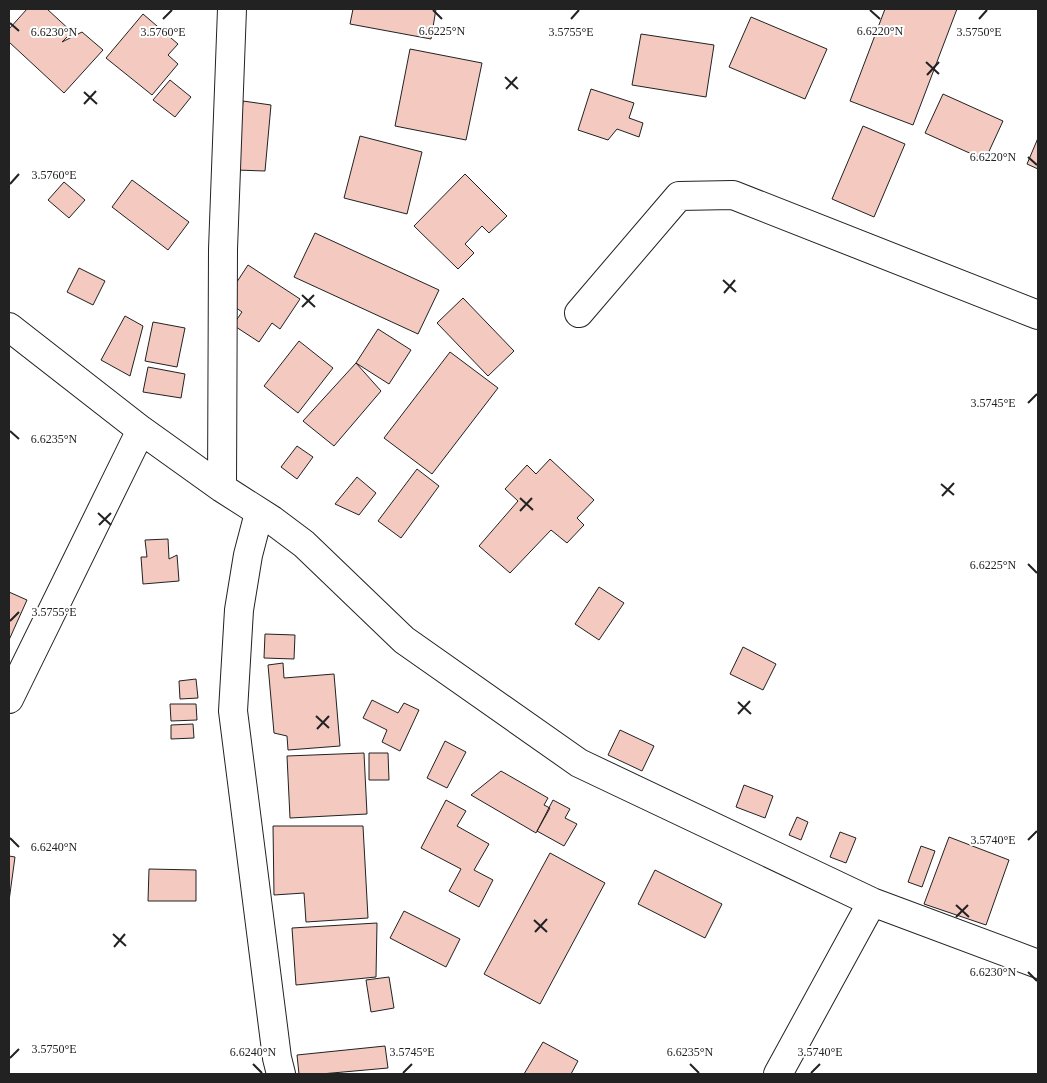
<svg xmlns="http://www.w3.org/2000/svg" width="1047" height="1083" font-family="'Times New Roman',serif">
	<style>
		.building { fill: #f3c9c0; stroke: #222 }
		.lines { fill: none; stroke-linecap: round; stroke-linejoin: round }
		.minor-casing { stroke: #222; stroke-width: 30 }
		.minor { stroke: #fff; stroke-width: 28 }
		.ticks { fill: none; stroke: #222; stroke-width: 2 }
		.ticks-label { font-size: 12px; text-anchor: middle; fill: #222; stroke: #fff; stroke-width: 4; stroke-linejoin: round; paint-order: stroke }
	</style>
	<rect width="100%" height="100%" fill="#fff"/>
	<!-- building -->
	<path class="building" d="M 27,9 L 47,9 L 72,32 L 62,42 L 82,32 L 103,50 L 64,93 L 9,42 L 9,29 Z
		M 353,9 L 436,9 L 431,39 L 350,24 Z
		M 885,9 L 957,9 L 913,125 L 850,101 Z
		M 143,14 L 178,44 L 168,55 L 178,64 L 152,95 L 106,58 Z
		M 751,17 L 827,49 L 805,99 L 729,67 Z
		M 641,34 L 714,45 L 706,97 L 632,85 Z
		M 410,49 L 482,63 L 466,140 L 395,126 Z
		M 170,80 L 191,97 L 175,117 L 153,100 Z
		M 591,89 L 634,103 L 629,118 L 643,123 L 639,137 L 617,129 L 608,140 L 578,130 Z
		M 943,94 L 1003,121 L 985,160 L 925,133 Z
		M 243,101 L 271,105 L 265,171 L 236,170 Z
		M 863,126 L 905,144 L 874,217 L 832,199 Z
		M 360,136 L 422,152 L 407,214 L 344,198 Z
		M 1038,138 L 1038,169 L 1027,164 Z
		M 465,174 L 507,216 L 489,233 L 482,226 L 465,244 L 474,253 L 458,269 L 414,226 Z
		M 132,180 L 189,222 L 168,250 L 112,207 Z
		M 64,182 L 85,200 L 69,218 L 48,200 Z
		M 315,233 L 439,290 L 418,334 L 294,277 Z
		M 248,265 L 300,299 L 280,329 L 272,323 L 259,342 L 233,325 L 242,312 L 225,300 Z
		M 79,268 L 105,281 L 93,305 L 67,292 Z
		M 463,298 L 514,351 L 488,376 L 437,323 Z
		M 125,316 L 143,326 L 130,376 L 101,360 Z
		M 153,322 L 185,328 L 177,367 L 145,361 Z
		M 378,329 L 411,350 L 389,384 L 356,363 Z
		M 299,341 L 333,368 L 298,413 L 264,386 Z
		M 450,352 L 498,388 L 432,474 L 384,438 Z
		M 356,363 L 381,391 L 334,446 L 303,421 Z
		M 148,367 L 185,374 L 181,398 L 143,392 Z
		M 297,446 L 313,457 L 297,479 L 281,467 Z
		M 550,459 L 594,500 L 577,518 L 584,525 L 567,543 L 551,530 L 510,573 L 479,546 L 518,501 L 505,489 L 527,465 L 536,474 Z
		M 417,469 L 439,486 L 401,538 L 378,521 Z
		M 357,477 L 376,493 L 359,515 L 335,504 Z
		M 168,539 L 169,559 L 177,555 L 179,581 L 143,584 L 141,557 L 147,557 L 145,540 Z
		M 599,587 L 624,603 L 599,640 L 575,624 Z
		M 9,592 L 27,600 L 9,640 Z
		M 265,634 L 295,635 L 294,659 L 264,658 Z
		M 743,647 L 776,664 L 763,690 L 730,674 Z
		M 283,663 L 284,678 L 334,674 L 340,746 L 288,750 L 287,736 L 274,733 L 268,665 Z
		M 196,679 L 198,698 L 180,699 L 179,681 Z
		M 372,700 L 398,713 L 404,703 L 419,710 L 400,751 L 382,742 L 387,730 L 363,718 Z
		M 170,704 L 196,704 L 197,720 L 171,721 Z
		M 193,724 L 194,738 L 171,739 L 171,725 Z
		M 620,730 L 654,746 L 642,771 L 608,755 Z
		M 445,741 L 466,752 L 447,788 L 427,778 Z
		M 364,753 L 367,814 L 290,818 L 287,756 Z
		M 369,753 L 388,753 L 389,780 L 369,780 Z
		M 501,771 L 548,798 L 544,805 L 550,808 L 536,833 L 471,795 Z
		M 744,785 L 773,796 L 765,818 L 736,807 Z
		M 446,800 L 466,811 L 457,826 L 489,844 L 474,870 L 493,880 L 479,907 L 449,891 L 461,869 L 421,848 Z
		M 553,800 L 570,809 L 565,818 L 577,824 L 564,846 L 537,831 Z
		M 797,817 L 808,822 L 801,840 L 789,835 Z
		M 273,826 L 363,826 L 368,918 L 306,922 L 304,893 L 274,895 Z
		M 840,832 L 856,838 L 846,863 L 830,857 Z
		M 949,837 L 1009,860 L 986,925 L 924,904 Z
		M 921,846 L 935,851 L 922,887 L 908,882 Z
		M 550,853 L 605,883 L 540,1004 L 484,974 Z
		M 9,856 L 15,857 L 9,901 Z
		M 149,869 L 196,870 L 196,901 L 148,901 Z
		M 655,870 L 722,904 L 705,938 L 638,904 Z
		M 404,911 L 460,939 L 446,967 L 390,938 Z
		M 377,923 L 376,977 L 296,985 L 292,928 Z
		M 389,977 L 394,1008 L 371,1012 L 366,980 Z
		M 543,1042 L 578,1061 L 571,1074 L 524,1074 Z
		M 385,1046 L 388,1068 L 321,1074 L 299,1074 L 297,1055 Z"/>
	<g class="lines">
		<defs>
			<path id="minor" d="M 579,313 L 679,196 L 733,195 L 1038,315
				M 9,327 L 141,430 L 222,488 L 272,520 L 304,544 L 404,640 L 579,763 L 872,902 L 1038,964
				M 222,488 L 223,249 L 232,9
				M 259,513 L 248,555 L 239,610 L 233,711 L 277,1058 L 281,1074
				M 9,699 L 141,430
				M 778,1074 L 872,902"/>
		</defs>
		<!-- minor casing -->
		<use href="#minor" class="minor-casing"/>
		<!-- minor -->
		<use href="#minor" class="minor"/>
	</g>
	<!-- ticks -->
	<path class="ticks" d="M 433,10 L 442,19M 870,10 L 880,19M 163,19 L 172,10M 571,19 L 579,10M 979,19 L 987,10M 10,23 L 19,31M 926,62 L 939,74M 927,75 L 939,62M 505,77 L 518,89M 506,89 L 517,77M 84,92 L 97,104M 84,104 L 96,91M 1028,157 L 1037,165M 10,184 L 19,174M 723,280 L 736,292M 724,293 L 735,280M 302,295 L 315,307M 302,307 L 314,295M 1028,403 L 1037,394M 10,431 L 19,439M 941,484 L 954,495M 942,496 L 954,483M 520,498 L 533,510M 520,511 L 532,498M 98,513 L 111,525M 99,525 L 111,513M 1028,564 L 1037,573M 10,621 L 19,612M 738,702 L 751,714M 738,714 L 750,701M 316,716 L 329,728M 317,729 L 329,716M 10,838 L 19,847M 1028,840 L 1037,831M 956,905 L 969,917M 956,917 L 968,905M 534,920 L 547,932M 535,932 L 547,919M 113,934 L 126,946M 114,947 L 125,934M 1028,972 L 1037,981M 10,1058 L 19,1049M 253,1064 L 262,1073M 690,1064 L 699,1073M 403,1073 L 412,1064M 811,1073 L 820,1064"/>
	<g class="ticks-label">
		<text x="442" y="35">6.6225°N</text>
		<text x="880" y="35">6.6220°N</text>
		<text x="54" y="36">6.6230°N</text>
		<text x="979" y="36">3.5750°E</text>
		<text x="163" y="36">3.5760°E</text>
		<text x="571" y="36">3.5755°E</text>
		<text x="993" y="161">6.6220°N</text>
		<text x="54" y="179">3.5760°E</text>
		<text x="993" y="407">3.5745°E</text>
		<text x="54" y="443">6.6235°N</text>
		<text x="993" y="569">6.6225°N</text>
		<text x="54" y="616">3.5755°E</text>
		<text x="993" y="844">3.5740°E</text>
		<text x="54" y="851">6.6240°N</text>
		<text x="993" y="976">6.6230°N</text>
		<text x="54" y="1053">3.5750°E</text>
		<text x="412" y="1056">3.5745°E</text>
		<text x="820" y="1056">3.5740°E</text>
		<text x="253" y="1056">6.6240°N</text>
		<text x="690" y="1056">6.6235°N</text>
	</g>
	<!-- border -->
	<rect width="1047" height="1083" fill="none" stroke="#222222" stroke-width="20"/>
</svg>
